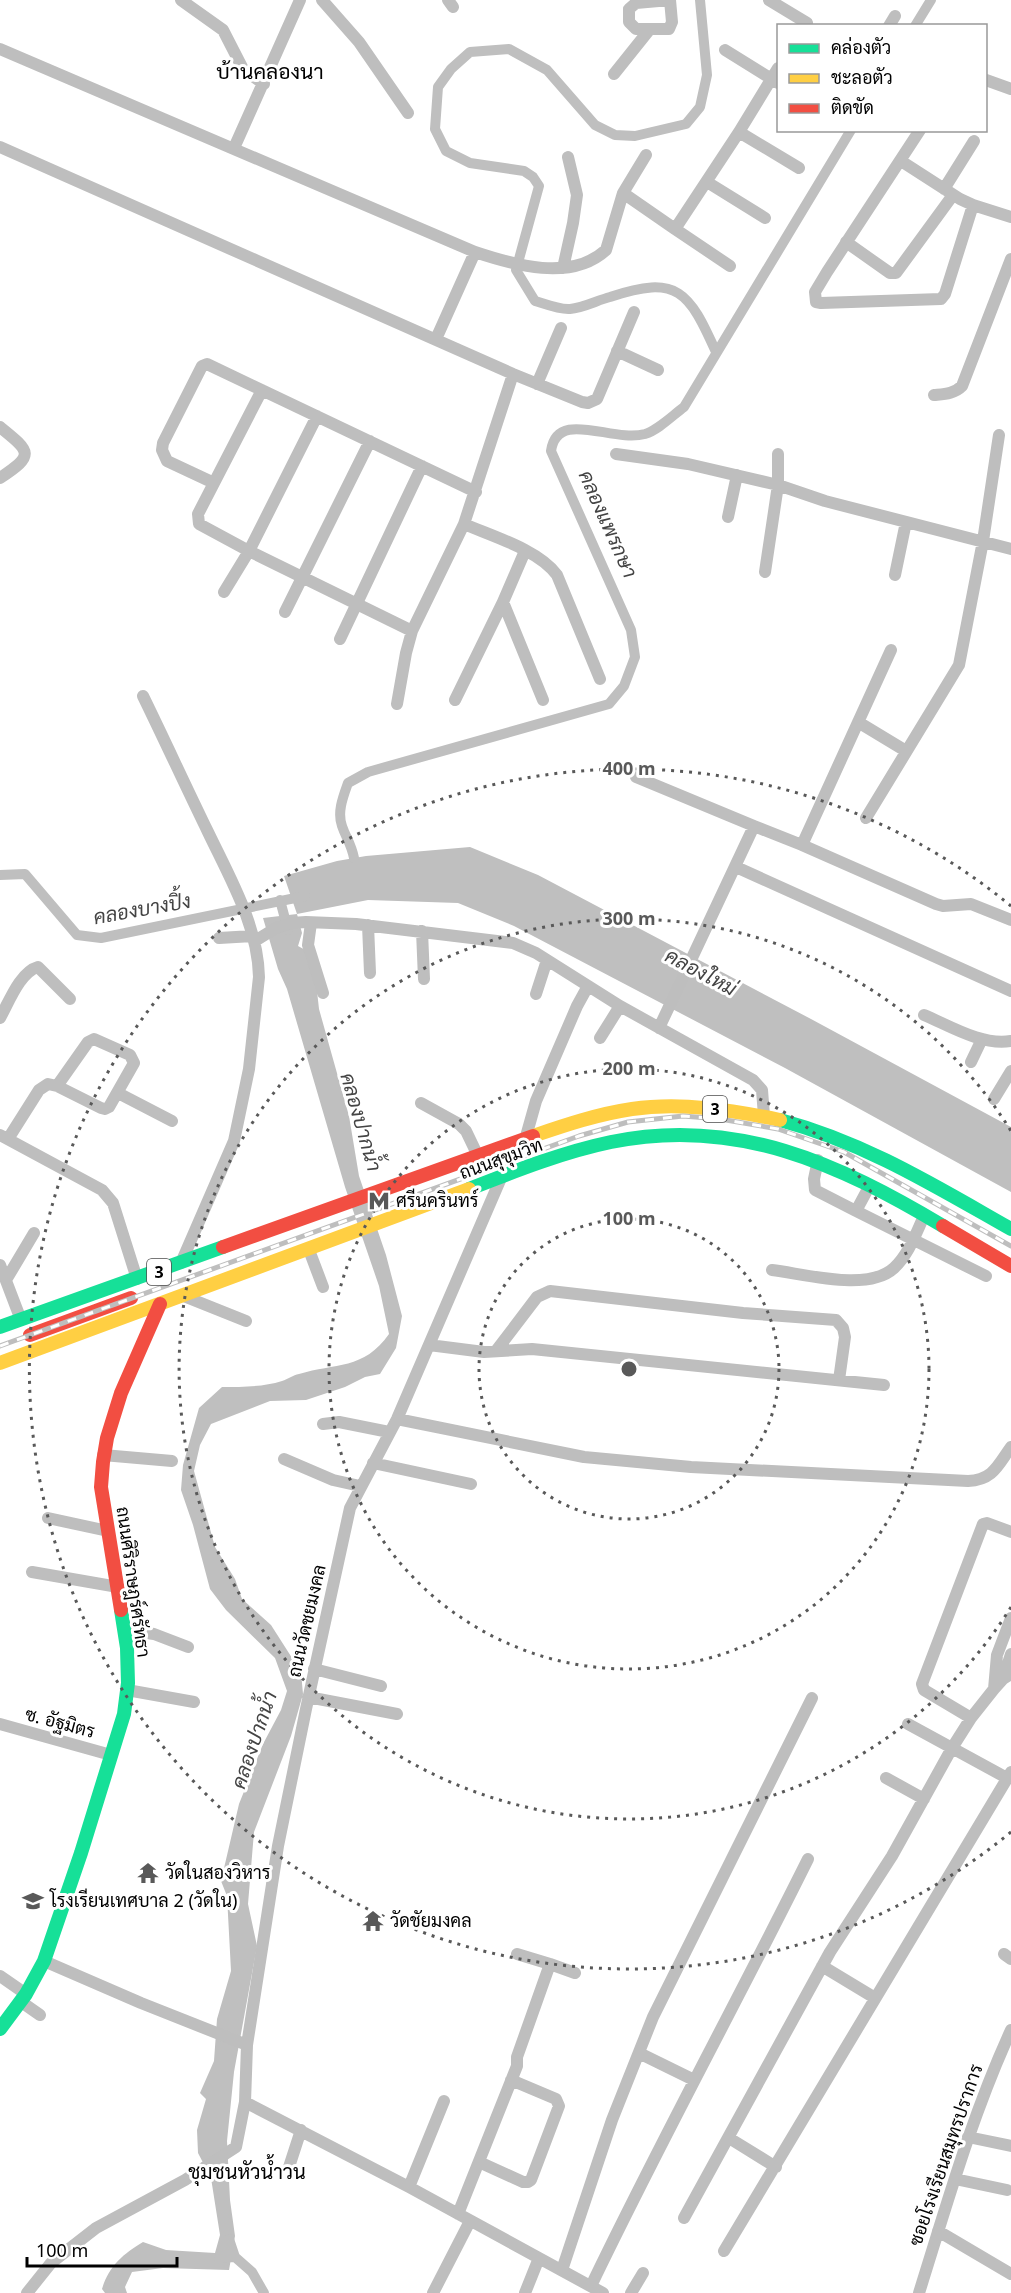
<svg xmlns="http://www.w3.org/2000/svg" width="1011" height="2293" font-family="'Noto Sans',Sarabun,sans-serif">
	<style>
		.water { fill: #bfbfbf }
		.lines { fill: none; stroke-linecap: round; stroke-linejoin: round }
		.canal { stroke: #bfbfbf; stroke-width: 10 }
		.street { stroke: #bebebe; stroke-width: 12 }
		.fast { stroke: #16e098; stroke-width: 14 }
		.slow { stroke: #ffcf43; stroke-width: 14 }
		.jam { stroke: #f24e42; stroke-width: 14 }
		.rail-casing { stroke: #bebebe; stroke-width: 5 }
		.rail { stroke: #fff; stroke-width: 3; stroke-dasharray: 9; stroke-linecap: butt }
		.ring { fill: none; stroke: #595959; stroke-width: 3; stroke-dasharray: 3 6 }
		.labels { text-anchor: middle; stroke-width: 6; stroke-linejoin: round; paint-order: stroke }
		.shield { fill: #fff; stroke: #4c4c4c; stroke-width: 1.5 }
		.shield-label { font-size: 16px; font-weight: bold; fill: #000 }
		.street-label { font-size: 18px; fill: #000; stroke: #fff }
		.poi-label { font-size: 18px; fill: #000; stroke: #fff; text-anchor: start }
		.water-label { font-size: 20px; font-style: italic; fill: #444; stroke: #fff }
		.neighbourhood-label { font-size: 20px; fill: #000; stroke: #fff }
		.quarter-label { font-size: 21px; fill: #000; stroke: #fff }
		.centre { fill: #595959; stroke: #fff; stroke-width: 3 }
		.ring-label { font-size: 18px; text-anchor: middle; font-weight: bold; fill: #595959; stroke: #fff; stroke-width: 6; stroke-linejoin: round; paint-order: stroke }
	</style>
	<rect width="100%" height="100%" fill="#fff"/>
	<!-- water -->
	<path class="water" d="M 470,847 L 538,875 L 811,1019 L 1011,1127 L 1011,1192 L 785,1068 L 514,926 L 458,903 L 368,900 L 297,914 L 302,933 L 298,946 L 309,952 L 316,982 L 319,1009 L 349,1116 L 359,1176 L 386,1255 L 402,1316 L 396,1348 L 380,1374 L 365,1377 L 345,1387 L 306,1400 L 270,1401 L 211,1424 L 200,1445 L 194,1471 L 215,1547 L 235,1579 L 242,1599 L 271,1625 L 301,1672 L 303,1694 L 291,1736 L 254,1832 L 248,1904 L 257,1946 L 234,2072 L 227,2141 L 230,2200 L 235,2236 L 229,2270 L 163,2268 L 132,2272 L 125,2287 L 127,2293 L 105,2293 L 102,2289 C 109,2266 123,2254 143,2242 L 166,2250 L 215,2253 L 220,2235 L 211,2178 L 198,2153 L 197,2130 L 206,2099 L 200,2093 L 214,2061 L 217,2019 L 231,1971 L 227,1896 L 221,1881 L 239,1804 L 263,1744 L 281,1710 L 287,1691 L 275,1658 L 226,1610 L 210,1589 L 193,1525 L 181,1490 L 183,1465 L 199,1408 L 222,1387 C 242,1387 263,1387 282,1381 C 288,1379 293,1375 299,1374 C 335,1363 364,1370 389,1334 L 379,1286 L 345,1187 L 287,989 L 278,969 L 263,918 L 297,914 L 284,876 L 337,861 L 366,856 Z"/>
	<g class="lines">
		<!-- canal -->
		<path class="canal" d="M 700,0 L 707,75 L 700,107 L 686,124 L 635,136 L 615,135 L 595,125 L 547,70 L 509,49 L 470,52 L 451,69 L 438,87 L 435,129 L 446,151 L 470,163 L 524,171 L 533,177 L 539,186 L 516,270 L 535,301 C 545,304 560,310 570,309 C 583,308 598,300 610,297 C 678,274 689,292 716,352
			M 915,26 L 931,0
			M 354,858 C 351,843 346,838 342,826 C 337,812 343,797 348,783 L 368,772 L 609,704 L 624,686 L 635,657 L 631,630 L 551,451 C 557,408 612,443 645,434 C 658,430 672,416 684,407 L 851,130
			M 0,875 L 25,874 L 77,935 L 101,938 L 305,896
			M 280,900 L 288,930
			M 235,2257 L 252,2272 L 264,2293
			M 219,2258 L 235,2257 L 229,2239"/>
		<!-- street -->
		<path class="street" d="M 181,0 L 223,30 L 243,69 L 264,84
			M 322,0 L 359,42 L 408,113
			M 448,0 L 453,7
			M 670,0 L 672,22 L 669,29 L 636,29 L 629,22 L 629,9 L 636,3 L 670,0
			M 769,0 L 807,23 L 805,26
			M 889,26 L 895,16
			M 0,49 L 475,252 C 514,265 571,282 606,250 L 623,193 L 675,229 L 739,132 L 778,68
			M 725,50 L 778,83
			M 614,74 L 650,29
			M 986,80 L 1011,89
			M 920,130 L 827,272 L 815,292 L 816,302 L 821,303 L 941,299 L 945,294 L 973,205
			M 739,132 L 799,168
			M 0,147 L 513,374 L 582,402 L 588,403 L 597,399 L 634,312
			M 234,148 L 300,0
			M 901,161 L 960,199 L 973,205 L 1011,217
			M 707,182 L 765,218
			M 944,189 L 974,141
			M 623,193 L 646,155
			M 675,229 L 730,266
			M 846,242 L 890,273 L 896,273 L 953,195
			M 563,268 L 573,223 L 577,195 L 568,157
			M 436,339 L 475,252
			M 617,351 L 658,370
			M 537,384 L 561,328
			M 262,390 L 198,514 L 199,524 L 249,551 L 412,631
			M 934,395 C 944,394 954,394 962,386 L 1011,259
			M 0,427 C 31,452 35,455 0,478
			M 616,454 L 688,464 L 778,485 L 825,501 L 1011,549
			M 214,483 L 167,461 L 162,450 L 163,443 L 202,366 L 207,364 L 476,492
			M 728,517 L 737,475
			M 464,524 C 492,536 539,550 557,575 L 600,679
			M 765,572 L 778,485 L 778,454
			M 895,575 L 906,522
			M 224,592 L 249,551 L 317,416
			M 503,602 L 543,700
			M 285,612 L 370,441
			M 340,639 L 422,466
			M 143,696 C 165,741 186,787 208,832 C 230,878 258,926 259,977 L 249,1069 L 234,1141 L 181,1263
			M 455,700 L 503,602 L 525,551
			M 397,704 L 406,653 L 412,631 L 464,524 L 513,374
			M 858,722 L 906,751
			M 636,777 L 754,826
			M 866,818 L 959,665 L 983,541 L 999,435
			M 802,845 L 891,650
			M 736,867 L 1011,991
			M 311,923 L 308,945 L 323,993
			M 368,925 L 370,973
			M 422,931 L 424,979
			M 219,938 L 253,936
			M 255,941 L 276,928 L 291,923 L 306,922 L 356,924 L 513,943 L 536,953 L 620,1006 L 753,1080 L 762,1090 L 764,1116
			M 536,994 L 547,960
			M 924,1015 C 950,1026 982,1046 1011,1041
			M 0,1018 C 9,1002 20,972 38,967 L 70,999
			M 659,1028 L 754,826 L 802,845 L 936,904 L 943,906 L 971,904 L 1011,920
			M 600,1038 L 620,1006
			M 971,1062 L 982,1039
			M 118,1093 L 172,1121
			M 994,1099 L 1011,1071
			M 421,1103 L 459,1124 L 466,1131 L 478,1156
			M 0,1135 L 102,1190 L 113,1203 L 137,1279
			M 8,1139 L 39,1090 L 48,1084 L 57,1086 L 101,1108 L 105,1109 L 109,1107 L 134,1063 L 130,1055 L 94,1039 L 88,1042 L 57,1086
			M 525,1140 L 536,1101 L 577,1006 L 588,986
			M 818,1160 L 814,1179 L 815,1190 L 856,1211
			M 870,1185 L 856,1211 L 986,1276
			M 309,1250 L 323,1287
			M 0,1265 L 21,1320
			M 772,1270 C 805,1274 868,1292 894,1268 C 909,1254 916,1233 924,1216
			M 6,1280 L 34,1233
			M 186,1297 L 246,1321
			M 429,1345 L 484,1352 L 532,1349 L 884,1385
			M 496,1351 L 537,1297 L 550,1291 L 743,1313 L 836,1320 L 843,1328 L 845,1337 L 839,1380
			M 397,1419 L 584,1457 L 691,1467 L 968,1481 C 993,1480 998,1465 1011,1447
			M 323,1424 L 339,1422 L 389,1432
			M 103,1455 L 172,1461
			M 284,1459 L 333,1480 L 360,1486
			M 373,1463 L 471,1484
			M 48,1518 L 108,1531
			M 32,1572 L 118,1587
			M 124,1630 L 154,1634 L 188,1647
			M 314,1669 L 381,1686
			M 1003,1679 L 1011,1654
			M 994,1689 L 997,1655 L 1011,1618
			M 127,1690 L 194,1702
			M 308,1697 L 397,1714
			M 971,1718 L 924,1690 L 922,1684 L 983,1524 L 987,1523 L 1011,1532
			M 0,1724 L 111,1755
			M 908,1724 L 1007,1778
			M 886,1778 L 924,1799
			M 1004,1954 L 1011,1959
			M 44,1961 L 141,2003 L 247,2045
			M 550,1964 L 575,1973
			M 822,1966 L 875,1998
			M 0,1976 L 26,1994
			M 20,2001 L 40,2015
			M 639,2053 L 694,2080
			M 245,2102 L 409,2187 L 603,2293
			M 968,2137 L 1011,2146
			M 729,2138 L 776,2167
			M 479,2162 L 523,2182 L 528,2182 L 531,2180 L 559,2106 L 556,2099 L 511,2080
			M 289,2167 L 301,2130
			M 955,2179 L 1007,2190
			M 409,2187 L 444,2101
			M 458,2214 L 517,2066 L 517,2057 L 550,1964 L 517,1954
			M 684,2218 L 830,1952 L 892,1856 L 952,1748 L 971,1718 L 994,1689 L 1003,1679 L 1011,1674
			M 938,2231 L 1011,2274
			M 724,2251 L 1011,1772
			M 562,2270 L 612,2120 L 653,2017 L 812,1698
			M 591,2286 C 660,2142 737,2002 808,1859
			M 27,2293 L 51,2263 L 96,2228 L 185,2180 L 236,2147 L 245,2102 L 247,2045 L 278,1846 L 306,1709 L 350,1508 L 397,1419 L 501,1178
			M 433,2293 L 470,2221
			M 525,2293 L 539,2258
			M 631,2293 L 643,2273
			M 919,2293 C 947,2204 972,2115 1011,2030"/>
		<!-- fast -->
		<path class="fast" d="M 780,1120 C 866,1143 935,1186 1011,1229
			M 469,1189 C 515,1171 563,1152 611,1142 C 736,1116 839,1164 943,1226
			M 0,1327 L 223,1247
			M 0,2029 L 26,1994 L 44,1961 L 81,1853 L 124,1714 L 128,1683 L 127,1648 L 121,1610"/>
		<!-- slow -->
		<path class="slow" d="M 533,1136 C 565,1125 598,1114 632,1109 C 681,1102 732,1110 780,1120
			M 0,1363 L 469,1189"/>
		<!-- jam -->
		<path class="jam" d="M 943,1226 L 1011,1266
			M 223,1247 L 533,1136
			M 30,1335 L 131,1298
			M 121,1610 L 101,1487 L 103,1462 L 107,1438 L 121,1393 L 160,1304"/>
		<defs>
			<path id="rail" d="M 0,1346 L 579,1136 L 628,1122 L 683,1116 L 720,1119 L 778,1129 L 844,1152 L 1011,1246"/>
		</defs>
		<!-- rail casing -->
		<use href="#rail" class="rail-casing"/>
		<!-- rail -->
		<use href="#rail" class="rail"/>
	</g>
	<!-- distance rings -->
	<g class="ring">
		<circle cx="629" cy="1369" r="150"/>
		<circle cx="629" cy="1369" r="300"/>
		<path d="M1011 1607A450 450 0 1 1 1011 1131"/>
		<path d="M1011 1832A600 600 0 1 1 1011 906"/>
	</g>
	<!-- icons -->
	<defs>
		<symbol id="metro-bare" viewBox="-9 -9 18 18"><path d="M-5.5 5V-5H-3L0 0L3-5H5.5V5H3V-.5L0 4L-3-.5V5Z" fill="#595959" stroke="#fff" stroke-width="2.5" paint-order="stroke"/></symbol>
		<symbol id="temple-bare" viewBox="-9 -9 18 18"><path d="M0-6L5-2H3V0L6.5 2.5H4V6H1.5V3h-3V6H-4V2.5H-6.5L-3 0V-2H-5Z" fill="#595959" stroke="#fff" stroke-width="2.5" paint-order="stroke"/></symbol>
		<symbol id="school-bare" viewBox="-9 -9 18 18"><path d="M0-5L7-2L0 1L-7-2ZM-4 1L0 2.5L4 1V4Q0 6-4 4Z" fill="#595959" stroke="#fff" stroke-width="2.5" paint-order="stroke"/></symbol>
	</defs>
	<g fill-rule="evenodd">
		<use href="#metro-bare" x="364" y="1186" width="30" height="30"/>
		<use href="#temple-bare" x="133" y="1858" width="30" height="30"/>
		<use href="#school-bare" x="18" y="1886" width="30" height="30"/>
		<use href="#temple-bare" x="358" y="1906" width="30" height="30"/>
	</g>
	<g class="labels">
		<!-- shield labels -->
		<g class="shield">
			<rect x="703" y="1096" width="24" height="26" rx="4.5"/>
			<rect x="147" y="1259" width="24" height="26" rx="4.5"/>
		</g>
		<g class="shield-label">
			<text x="715" y="1115">3</text>
			<text x="159" y="1278">3</text>
		</g>
		<!-- street labels -->
		<g class="street-label">
			<text transform="translate(501 1159) rotate(-20)" y="6">ถนนสุขุมวิท</text>
			<text transform="translate(133 1582) rotate(82)" y="6">ถนนศิริราษฎร์ศรัทธา</text>
			<text transform="translate(307 1621) rotate(-77)" y="6">ถนนวัดชยมงคล</text>
			<text transform="translate(60 1723) rotate(15)" y="6">ซ. อัฐมิตร</text>
			<text transform="translate(946 2155) rotate(-71)" y="6">ซอยโรงเรียนสมุทรปราการ</text>
		</g>
		<!-- poi labels -->
		<g class="poi-label">
			<text x="396" y="1207">ศรีนครินทร์</text>
			<text x="165" y="1879">วัดในสองวิหาร</text>
			<text x="50" y="1907">โรงเรียนเทศบาล 2 (วัดใน)</text>
			<text x="390" y="1927">วัดชัยมงคล</text>
		</g>
		<!-- water labels -->
		<g class="water-label">
			<text transform="translate(608 524) rotate(66)" y="7">คลองแพรกษา</text>
			<text transform="translate(142 909) rotate(-10)" y="7">คลองบางปิ้ง</text>
			<text transform="translate(701 972) rotate(28)" y="7">คลองใหม่</text>
			<text transform="translate(361 1122) rotate(74)" y="7">คลองปากน้ำ</text>
			<text transform="translate(254 1740) rotate(-71)" y="7">คลองปากน้ำ</text>
		</g>
		<!-- neighbourhood labels -->
		<g class="neighbourhood-label">
			<text x="247" y="2179">ชุมชนหัวน้ำวน</text>
		</g>
		<!-- quarter labels -->
		<g class="quarter-label">
			<text x="270" y="79">บ้านคลองนา</text>
		</g>
	</g>
	<circle cx="629" cy="1369" r="9" class="centre"/>
	<g class="ring-label">
		<text x="629" y="775">400 m</text>
		<text x="629" y="925">300 m</text>
		<text x="629" y="1075">200 m</text>
		<text x="629" y="1225">100 m</text>
	</g>
	<!-- legend -->
	<rect x="777" y="24" width="210" height="108" fill="#ffffff" stroke="#999999" stroke-width="1.5"/>
	<rect x="789" y="44" width="30" height="9" fill="#16e098" stroke="#999999" stroke-width="1.5"/>
	<text x="831" y="54" font-size="18" fill="#000000">คล่องตัว</text>
	<rect x="789" y="74" width="30" height="9" fill="#ffcf43" stroke="#999999" stroke-width="1.5"/>
	<text x="831" y="84" font-size="18" fill="#000000">ชะลอตัว</text>
	<rect x="789" y="104" width="30" height="9" fill="#f24e42" stroke="#999999" stroke-width="1.5"/>
	<text x="831" y="114" font-size="18" fill="#000000">ติดขัด</text>
	<!-- scale -->
	<path d="M27 2257v9h150v-9" fill="none" stroke="#000000" stroke-width="3"/>
	<text x="36" y="2257" font-size="18" fill="#000000" stroke="#ffffff" stroke-width="4.5" paint-order="stroke">100 m</text>
</svg>
